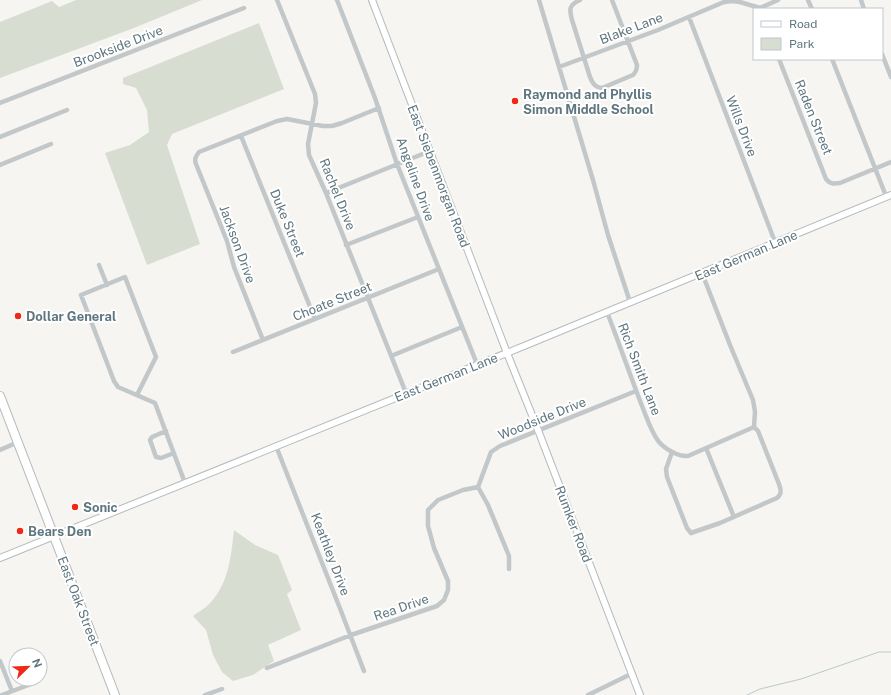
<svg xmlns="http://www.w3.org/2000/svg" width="891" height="695" font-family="'Public Sans',sans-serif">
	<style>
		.green { fill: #d8ddd2 }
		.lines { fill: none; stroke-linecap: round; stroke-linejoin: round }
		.stream { stroke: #b9c9cc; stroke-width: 1 }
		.secondary-casing { stroke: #b4bbbe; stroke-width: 8 }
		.highway-casing { stroke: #b4b9bb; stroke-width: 10 }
		.street { stroke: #c2c7ca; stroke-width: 4.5 }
		.secondary { stroke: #fff; stroke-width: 6 }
		.highway { stroke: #fff; stroke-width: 8 }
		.poi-dot { fill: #ef2818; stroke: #fff; stroke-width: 1.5 }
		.labels { text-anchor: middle; stroke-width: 4; stroke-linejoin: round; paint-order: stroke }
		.street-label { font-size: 13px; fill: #5e767f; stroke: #fff }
		.poi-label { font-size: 13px; font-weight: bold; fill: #5e767f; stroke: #fff; text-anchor: start }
	</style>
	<rect width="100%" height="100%" fill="#f6f5f1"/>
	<!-- green -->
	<path class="green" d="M 76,0 L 202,0 L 134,28 L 0,78 L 0,22 L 52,1 L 59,7 Z
		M 259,23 L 284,89 L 172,134 L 167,145 L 200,244 L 147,265 L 105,153 L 130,145 L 149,132 L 147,110 L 136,88 L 123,84 L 123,78 Z
		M 234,530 L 255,545 L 278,555 L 292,590 L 287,594 L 301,630 L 268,645 L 274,661 L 253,675 L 233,681 L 222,672 L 213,655 L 206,630 L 193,616 C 198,612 206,608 210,603 C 229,583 231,556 234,530 Z"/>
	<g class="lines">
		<!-- stream -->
		<path class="stream" d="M 747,695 L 760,689 L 801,679 L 879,652 L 891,652"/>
		<defs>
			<path id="secondary" d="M 372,0 L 507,353 L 538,430 L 640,695
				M 0,558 L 524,346 L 891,195"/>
			<path id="highway" d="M 0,396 L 115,695"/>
		</defs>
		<!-- secondary casing -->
		<use href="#secondary" class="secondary-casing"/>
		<!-- highway casing -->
		<use href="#highway" class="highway-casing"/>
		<!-- street -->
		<path class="street" d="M 277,0 L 315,94 L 316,103 L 308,144 L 309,155 L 326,193 L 406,393
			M 337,0 L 375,98 L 397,164 L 477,364
			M 539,0 L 593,180 L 608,235 L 630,302
			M 580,0 C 569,5 569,9 572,20 L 590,77 C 593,84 595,87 602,88 L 633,75 C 636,72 637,70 637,65 L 612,0
			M 808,0 L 812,9
			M 861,0 L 864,9
			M 689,17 L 775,242
			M 882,54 L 891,77
			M 779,59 L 826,179 C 830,184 833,184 840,183 L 891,162
			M 832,59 L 886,196
			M 559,67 L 658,30 L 724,2 L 732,1 L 740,2 L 760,8 L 778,0
			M 0,103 L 244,8
			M 241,136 L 315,319
			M 0,137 L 67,110
			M 0,165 L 51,144
			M 326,193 L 430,151
			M 346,245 L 418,217
			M 99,265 L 107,285
			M 702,273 L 730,345 L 753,400 L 755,412 L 754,427
			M 607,312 C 619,343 630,375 642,406 C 647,418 651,432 659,442 C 665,449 679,457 688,456 L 754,427 L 758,431 L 779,484 C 781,490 782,494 777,498 L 720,523 L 691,533 L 687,528 L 667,477 L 666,469 L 672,452
			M 263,340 L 234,267 L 227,241 L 196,164 C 194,159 196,156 199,152 L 277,121 L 287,119 L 323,126 L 332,126 L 342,123 L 379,108
			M 233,352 L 439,269
			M 391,356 L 462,327
			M 137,395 L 156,357 L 125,277 L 81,295 L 114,381 L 118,387 L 155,403 L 185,483
			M 166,431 L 152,437 L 150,440 L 156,457 L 161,458 L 174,453
			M 276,446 L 341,611 L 364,671
			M 706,448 L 734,517
			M 0,450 L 18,442
			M 478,487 L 491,452 L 500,446 L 636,391
			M 478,487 L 488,505 L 509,556 L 509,569
			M 0,661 L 12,691
			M 267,668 L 351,635 L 437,606 L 444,600 L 448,590 L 448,581 L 434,548 L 428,526 L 428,510 L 438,500 L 463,490 L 478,487
			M 2,695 L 31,684
			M 205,695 L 222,689
			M 588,695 L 631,674"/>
		<!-- secondary -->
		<use href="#secondary" class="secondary"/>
		<!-- highway -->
		<use href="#highway" class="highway"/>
	</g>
	<!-- markers -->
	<g class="poi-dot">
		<circle cx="515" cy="101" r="4"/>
		<circle cx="18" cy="316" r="4"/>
		<circle cx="75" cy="507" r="4"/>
		<circle cx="20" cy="531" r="4"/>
	</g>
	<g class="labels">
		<!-- street labels -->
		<g class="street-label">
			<text transform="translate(631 28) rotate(-21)" y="5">Blake Lane</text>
			<text transform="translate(118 46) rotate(-21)" y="5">Brookside Drive</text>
			<text transform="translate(814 117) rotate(68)" y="5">Raden Street</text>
			<text transform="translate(742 126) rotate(69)" y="5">Wills Drive</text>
			<text transform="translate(439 176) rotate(69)" y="5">East Siebenmorgan Road</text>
			<text transform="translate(416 179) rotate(70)" y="5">Angeline Drive</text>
			<text transform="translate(338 194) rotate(68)" y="5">Rachel Drive</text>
			<text transform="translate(288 223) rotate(68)" y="5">Duke Street</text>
			<text transform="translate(238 244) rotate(70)" y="5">Jackson Drive</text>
			<text transform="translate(746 255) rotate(-23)" y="5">East German Lane</text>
			<text transform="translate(332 301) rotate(-22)" y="5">Choate Street</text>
			<text transform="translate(640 369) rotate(69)" y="5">Rich Smith Lane</text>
			<text transform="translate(446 377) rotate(-22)" y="5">East German Lane</text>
			<text transform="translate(542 418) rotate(-22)" y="5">Woodside Drive</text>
			<text transform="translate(574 524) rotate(69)" y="5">Rumker Road</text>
			<text transform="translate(331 554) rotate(69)" y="5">Keathley Drive</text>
			<text transform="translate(79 601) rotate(69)" y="5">East Oak Street</text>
			<text transform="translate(401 607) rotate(-19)" y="5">Rea Drive</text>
		</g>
		<!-- poi labels -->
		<g class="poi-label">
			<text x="523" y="99">Raymond and Phyllis<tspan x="523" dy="15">Simon Middle School</tspan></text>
			<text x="26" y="321">Dollar General</text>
			<text x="83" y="512">Sonic</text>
			<text x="28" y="536">Bears Den</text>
		</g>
	</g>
	<!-- legend -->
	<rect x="753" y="8" width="130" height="52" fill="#ffffff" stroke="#bfc8cc"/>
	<rect x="761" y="21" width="20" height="6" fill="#ffffff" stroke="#bfc8cc"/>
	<text x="789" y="28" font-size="12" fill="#5e767f">Road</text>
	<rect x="761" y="38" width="20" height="12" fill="#d8ddd2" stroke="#bfc8cc"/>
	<text x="789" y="48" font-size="12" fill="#5e767f">Park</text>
	<!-- north arrow -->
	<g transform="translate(28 667) rotate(67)"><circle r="19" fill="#ffffff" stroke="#bfc8cc"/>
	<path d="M0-3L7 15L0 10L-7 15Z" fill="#ef2818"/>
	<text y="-6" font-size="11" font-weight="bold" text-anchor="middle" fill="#5e767f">N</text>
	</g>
</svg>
